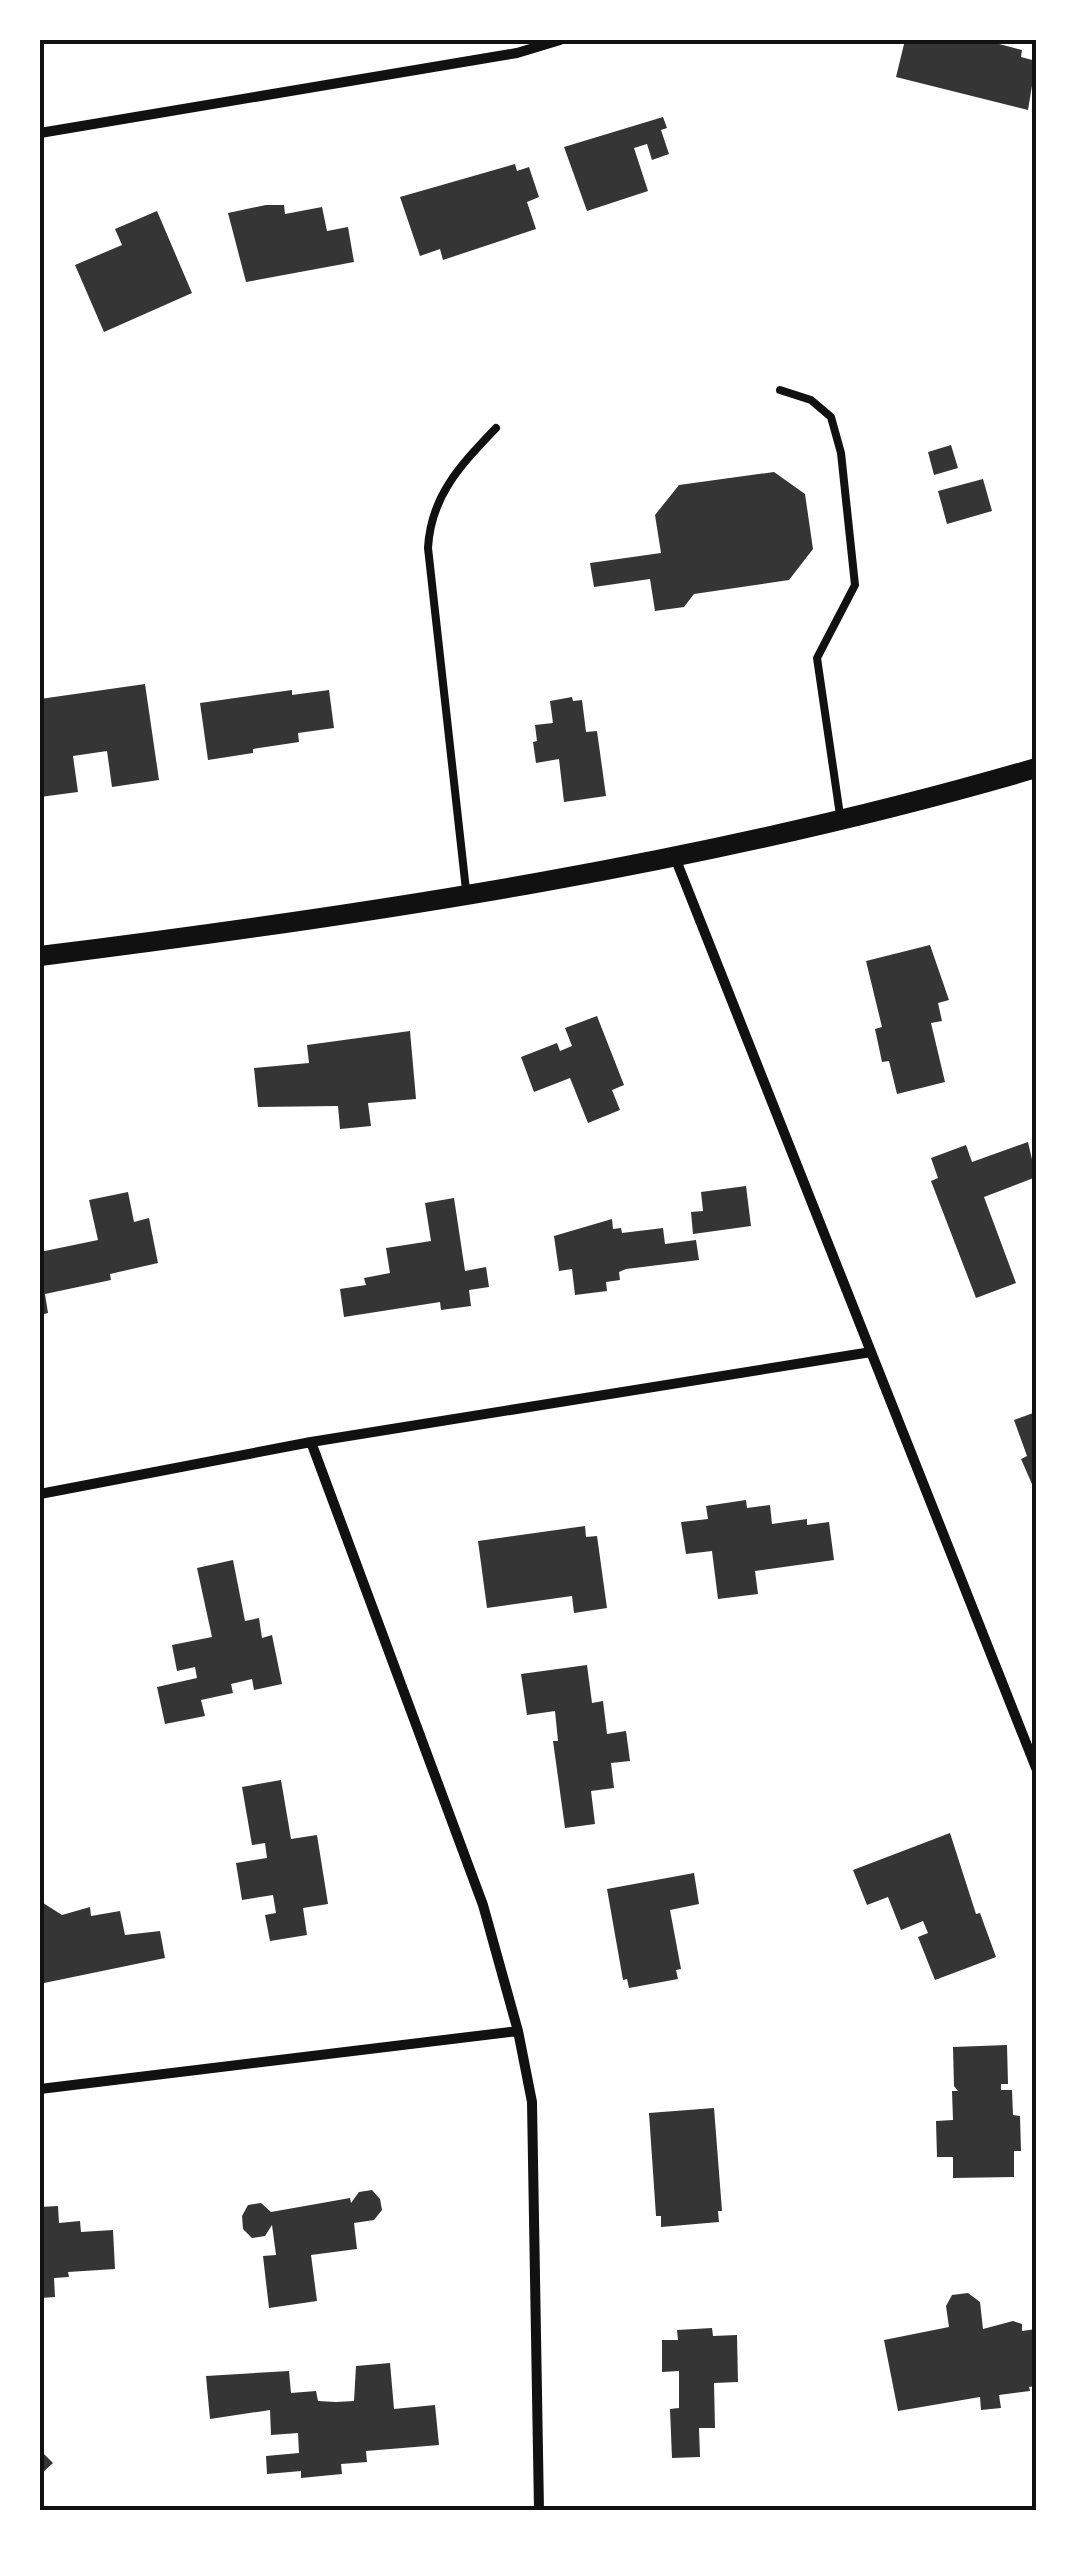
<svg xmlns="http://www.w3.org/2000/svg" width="1076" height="2550" font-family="'Open Sans',sans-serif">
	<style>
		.building { fill: #353535 }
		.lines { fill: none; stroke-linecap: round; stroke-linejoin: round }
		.service { stroke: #111; stroke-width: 8 }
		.minor { stroke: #111; stroke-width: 10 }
		.secondary { stroke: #111; stroke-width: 20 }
		.neatline { fill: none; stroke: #111; stroke-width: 4 }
	</style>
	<rect width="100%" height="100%" fill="#fff"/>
	<!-- building -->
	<path class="building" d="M 905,40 L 984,40 L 1022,50 L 1021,57 L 1036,61 L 1028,110 L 896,77 Z
		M 663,117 L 667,128 L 661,130 L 669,154 L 652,160 L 647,144 L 634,148 L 648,191 L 587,211 L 564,147 Z
		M 515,164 L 517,171 L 529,167 L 539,197 L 527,202 L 536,229 L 443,260 L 440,249 L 420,256 L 400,197 Z
		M 266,205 L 284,205 L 285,214 L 322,207 L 327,231 L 348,227 L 354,262 L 246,282 L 228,213 Z
		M 157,211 L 192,293 L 104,332 L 75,265 L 122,245 L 115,229 Z
		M 951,445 L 958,468 L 934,475 L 928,452 Z
		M 774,472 L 805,494 L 813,549 L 789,580 L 694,594 L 684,607 L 655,611 L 650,579 L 594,587 L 590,563 L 661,553 L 655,515 L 679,485 Z
		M 983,479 L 992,511 L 947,524 L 938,491 Z
		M 145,684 L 159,780 L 112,787 L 107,751 L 73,756 L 78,792 L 40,797 L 40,699 Z
		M 292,690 L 292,695 L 329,690 L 334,728 L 298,733 L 299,742 L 253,749 L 253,753 L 208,760 L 200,703 Z
		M 572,697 L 573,701 L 582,700 L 586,732 L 597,731 L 606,796 L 564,802 L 559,759 L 536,763 L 533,742 L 537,741 L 535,725 L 553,723 L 550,701 Z
		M 930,945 L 949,1000 L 938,1003 L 942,1021 L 931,1023 L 945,1082 L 897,1094 L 889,1061 L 882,1062 L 875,1029 L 882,1027 L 866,961 Z
		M 597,1016 L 624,1085 L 612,1090 L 620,1110 L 588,1123 L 570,1078 L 534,1092 L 521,1057 L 557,1043 L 560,1051 L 572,1046 L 565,1028 Z
		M 410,1031 L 416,1099 L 368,1103 L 371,1126 L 340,1129 L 338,1106 L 258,1107 L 254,1068 L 309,1063 L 307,1045 Z
		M 1028,1142 L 1036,1177 L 984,1197 L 1016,1283 L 976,1298 L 931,1181 L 938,1178 L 931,1158 L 966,1145 L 972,1162 Z
		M 746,1186 L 751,1226 L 693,1234 L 691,1212 L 703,1211 L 701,1192 Z
		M 128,1192 L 134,1222 L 149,1218 L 158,1263 L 110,1274 L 111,1280 L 45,1294 L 48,1313 L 40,1315 L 40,1252 L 98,1240 L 89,1200 Z
		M 454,1198 L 465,1271 L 486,1267 L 489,1287 L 469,1290 L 471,1306 L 441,1310 L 440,1302 L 344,1317 L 340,1289 L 366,1285 L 364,1278 L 390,1273 L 386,1248 L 431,1241 L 425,1203 Z
		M 612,1219 L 613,1229 L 621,1228 L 622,1233 L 663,1228 L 665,1244 L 696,1240 L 699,1260 L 626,1269 L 619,1272 L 620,1280 L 606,1282 L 607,1291 L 575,1295 L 572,1269 L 559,1271 L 554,1236 Z
		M 1036,1412 L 1036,1491 L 1035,1491 L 1021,1459 L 1027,1456 L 1014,1420 Z
		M 746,1500 L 747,1508 L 770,1505 L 772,1524 L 807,1519 L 807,1525 L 829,1522 L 834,1560 L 755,1571 L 758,1594 L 718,1599 L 712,1551 L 686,1554 L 681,1522 L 708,1519 L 706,1506 Z
		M 585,1526 L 586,1537 L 597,1536 L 607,1608 L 574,1613 L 572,1596 L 487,1608 L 478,1541 Z
		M 233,1560 L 245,1621 L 259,1618 L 262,1638 L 272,1635 L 282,1684 L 254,1690 L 252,1679 L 231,1684 L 233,1693 L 201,1700 L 205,1716 L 165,1724 L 157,1687 L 197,1678 L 195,1667 L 177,1671 L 172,1645 L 212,1637 L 197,1568 Z
		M 587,1665 L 592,1703 L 603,1701 L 607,1734 L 626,1731 L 630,1761 L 611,1763 L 614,1788 L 591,1791 L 595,1824 L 565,1828 L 553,1741 L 558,1741 L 555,1711 L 527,1715 L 521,1674 Z
		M 281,1780 L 291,1839 L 317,1835 L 328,1904 L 303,1908 L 307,1935 L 270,1941 L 265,1915 L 276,1913 L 273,1895 L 242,1900 L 236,1863 L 267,1858 L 265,1843 L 252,1845 L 242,1787 Z
		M 950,1833 L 976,1914 L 980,1913 L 996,1957 L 935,1980 L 918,1937 L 928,1933 L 923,1921 L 901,1930 L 888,1897 L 867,1905 L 853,1870 Z
		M 694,1873 L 699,1904 L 670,1910 L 681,1969 L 676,1970 L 678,1979 L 629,1988 L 627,1979 L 623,1980 L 607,1889 Z
		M 40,1901 L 62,1915 L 90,1907 L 91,1916 L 120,1911 L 125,1935 L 160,1931 L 165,1958 L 44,1983 Z
		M 1007,2045 L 1008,2084 L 1001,2084 L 1001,2090 L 1012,2090 L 1013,2115 L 1020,2116 L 1021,2151 L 1014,2151 L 1014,2177 L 953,2178 L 953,2157 L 937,2157 L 936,2121 L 953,2120 L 952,2091 L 958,2091 L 954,2086 L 953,2047 Z
		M 714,2108 L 722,2211 L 718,2211 L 719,2222 L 661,2227 L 661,2216 L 656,2216 L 649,2113 Z
		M 372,2190 L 380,2199 L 382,2210 L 374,2220 L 354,2223 L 357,2249 L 311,2255 L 317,2301 L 269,2308 L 263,2256 L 276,2255 L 272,2225 L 265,2236 L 252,2238 L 243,2229 L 242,2216 L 248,2205 L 261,2203 L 271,2212 L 350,2198 L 351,2203 L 359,2192 Z
		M 58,2206 L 59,2223 L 80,2221 L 81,2232 L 113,2230 L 115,2269 L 68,2272 L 69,2277 L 54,2278 L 55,2297 L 40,2298 L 40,2207 Z
		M 968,2293 L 980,2302 L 983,2329 L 1013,2321 L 1022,2324 L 1022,2331 L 1036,2329 L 1036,2386 L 1029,2387 L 1030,2391 L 999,2395 L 1001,2408 L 981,2410 L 980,2397 L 898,2411 L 884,2340 L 949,2327 L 946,2306 L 952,2295 Z
		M 712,2328 L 713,2336 L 737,2335 L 738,2382 L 714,2383 L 715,2428 L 699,2428 L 700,2457 L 672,2458 L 670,2409 L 679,2408 L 679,2371 L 662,2372 L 662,2340 L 678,2340 L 677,2330 Z
		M 390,2363 L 394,2409 L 435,2405 L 439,2445 L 366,2451 L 367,2462 L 341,2464 L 342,2474 L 301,2478 L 301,2471 L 267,2474 L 266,2456 L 299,2453 L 298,2433 L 271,2435 L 270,2410 L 210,2419 L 206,2376 L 289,2371 L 291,2393 L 316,2391 L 318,2401 L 336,2402 L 354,2401 L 356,2366 Z
		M 40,2450 L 53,2463 L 40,2475 Z"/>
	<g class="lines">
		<!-- service -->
		<path class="service" d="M 780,390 L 811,400 L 831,417 L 841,453 L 855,585 L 817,658 L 840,815
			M 466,890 L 428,548 C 431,495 461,465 496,428"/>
		<!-- minor -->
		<path class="minor" d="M 40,133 L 517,53 L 560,40
			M 674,855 L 1036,1768
			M 311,1442 L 483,1905 L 518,2031 L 532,2102 L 539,2510
			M 40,1494 L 311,1442 L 871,1352
			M 40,2089 L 518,2031"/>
		<!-- secondary -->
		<path class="secondary" d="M 40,956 C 375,914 712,863 1036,768"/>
	</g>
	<!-- border -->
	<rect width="1076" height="2550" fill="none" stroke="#ffffff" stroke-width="85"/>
	<rect x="42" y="42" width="992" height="2466" class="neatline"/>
</svg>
